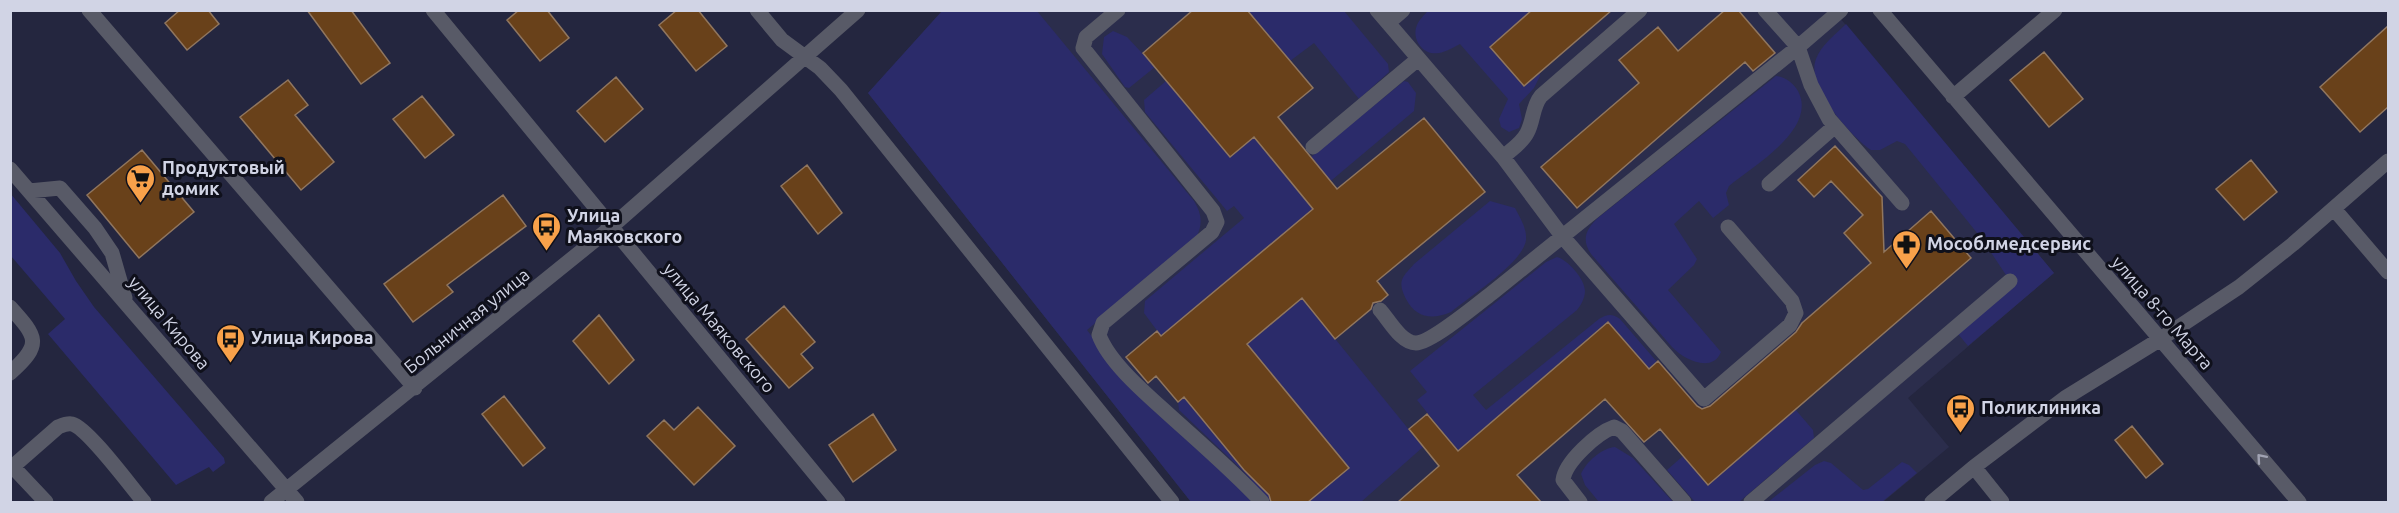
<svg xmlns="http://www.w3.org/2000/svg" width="2399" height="513" font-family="Ubuntu,sans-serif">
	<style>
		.built { fill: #2b2d4c }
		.green { fill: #2b2b6a }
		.building { fill: #69411a; stroke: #90765f; stroke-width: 1.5 }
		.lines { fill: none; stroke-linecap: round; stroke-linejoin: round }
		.minor { stroke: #585a67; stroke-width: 15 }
		.oneway { stroke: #a1a3b3 }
		.labels { text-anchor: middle; stroke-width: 6; stroke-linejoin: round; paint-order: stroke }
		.poi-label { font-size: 18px; font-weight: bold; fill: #d1d4e5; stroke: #0f101b; text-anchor: start }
		.street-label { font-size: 18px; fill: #d1d4e5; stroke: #0f101b }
	</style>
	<rect width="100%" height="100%" fill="#24263f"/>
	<!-- built -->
	<path class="built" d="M 942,11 L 1834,11 L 2054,273 L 1908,398 L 1949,447 L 1883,502 L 1191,502 L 868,93 Z"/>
	<!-- green -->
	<path class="green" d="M 942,11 L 1037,11 L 1194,201 C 1202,214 1203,224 1196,238 L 1087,330 L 1131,388 L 1198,446 L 1252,502 L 1191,502 L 868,93 Z
		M 1247,11 L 1344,11 L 1388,64 L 1389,72 L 1359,99 L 1314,43 L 1290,61 Z
		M 1428,11 L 1532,11 L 1540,76 L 1534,88 L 1519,104 L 1522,119 L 1519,128 L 1509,132 L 1501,127 L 1499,119 L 1508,99 L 1460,44 C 1454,47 1446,52 1439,53 C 1423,56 1411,39 1417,25 C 1419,20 1424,15 1428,11 Z
		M 1846,24 L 2054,273 L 1968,346 L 1954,329 L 2010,281 L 1982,239 L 1905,144 L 1897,141 L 1880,150 L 1871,150 C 1851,136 1805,86 1816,59 C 1821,45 1836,34 1846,24 Z
		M 1113,31 L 1127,37 L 1155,67 L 1129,88 L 1125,87 L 1102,54 L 1104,37 Z
		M 1776,76 C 1786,77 1793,83 1798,91 C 1818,129 1753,166 1729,186 L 1726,193 L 1729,205 L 1713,218 L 1699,201 L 1674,224 L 1697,259 L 1694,265 L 1668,290 L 1721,352 C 1712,374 1683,359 1672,347 L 1591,254 C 1581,239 1586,229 1599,217 Z
		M 1166,81 L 1230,157 L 1254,137 L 1313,209 L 1161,336 L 1144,313 L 1145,301 L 1244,218 L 1234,206 L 1227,211 L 1145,112 L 1144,100 Z
		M 1404,81 L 1408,82 L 1416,93 L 1414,111 L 1320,190 L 1310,158 Z
		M 10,193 L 60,253 L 76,281 L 94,307 L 224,458 L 225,463 L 213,472 L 209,467 L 176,485 L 48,334 L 65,319 L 11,256 Z
		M 1490,201 L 1515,208 C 1520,218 1527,228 1526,240 C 1523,263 1470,296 1451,312 C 1432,320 1416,318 1406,299 C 1403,293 1400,286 1402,280 C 1404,274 1410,269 1414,264 Z
		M 1557,257 C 1568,260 1585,279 1585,291 C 1585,298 1581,305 1577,310 L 1473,395 L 1486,410 L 1594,323 C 1602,316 1610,311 1620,319 L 1657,362 L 1649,369 L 1607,322 L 1458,451 L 1417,400 L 1427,392 L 1410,371 L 1546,262 Z
		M 1302,298 L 1423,447 L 1361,502 L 1271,502 L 1242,470 L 1179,410 L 1178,402 Z
		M 1795,409 L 1813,430 L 1814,438 L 1739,502 L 1695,502 L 1667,470 L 1683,456 L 1708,484 Z
		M 1615,447 L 1633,458 L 1673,502 L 1599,502 L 1585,485 L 1581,474 C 1586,462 1602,448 1615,447 Z
		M 1824,461 L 1831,463 L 1863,490 L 1868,489 L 1902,462 L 1909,465 L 1917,473 L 1882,502 L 1768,502 L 1815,465 Z"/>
	<!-- building -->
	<path class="building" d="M 180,10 L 208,10 L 219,24 L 187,50 L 165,23 Z
		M 307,10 L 351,10 L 390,63 L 361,84 Z
		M 519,10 L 547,10 L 569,38 L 540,61 L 507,20 Z
		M 677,10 L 698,10 L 727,46 L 696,71 L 659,25 Z
		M 1193,10 L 1247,10 L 1313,88 L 1278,117 L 1337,189 L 1424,118 L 1485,192 L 1377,281 L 1388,295 L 1381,301 L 1373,303 L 1371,309 L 1335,339 L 1302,298 L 1247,344 L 1349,468 L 1308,502 L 1271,502 L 1269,495 L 1244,470 L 1184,397 L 1178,402 L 1156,376 L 1148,383 L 1126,357 L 1157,331 L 1161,336 L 1313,209 L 1254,137 L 1230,157 L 1143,53 Z
		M 1532,10 L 1612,10 L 1524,86 L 1490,47 Z
		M 1725,10 L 1738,10 L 1775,53 L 1753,71 L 1745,62 L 1577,208 L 1541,167 L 1639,83 L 1619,60 L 1658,27 L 1678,51 Z
		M 2388,26 L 2388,107 L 2360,132 L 2320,87 Z
		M 2044,52 L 2083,99 L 2049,127 L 2010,80 Z
		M 616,77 L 643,109 L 605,142 L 577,111 Z
		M 288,80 L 308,105 L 295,115 L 334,162 L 301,190 L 240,117 Z
		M 422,96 L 454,135 L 425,158 L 393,119 Z
		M 1835,146 L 1882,197 L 1884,252 L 1931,211 L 1971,258 L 1708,485 L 1660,429 L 1644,442 L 1605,399 L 1517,475 L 1541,502 L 1398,502 L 1439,466 L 1409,429 L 1427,414 L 1458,451 L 1608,322 L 1649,369 L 1658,361 L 1697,406 L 1702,409 L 1710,406 L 1796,332 L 1802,323 L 1871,263 L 1844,233 L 1863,215 L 1831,181 L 1814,197 L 1798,180 Z
		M 142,150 L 194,212 L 139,258 L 87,195 Z
		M 2251,160 L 2277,192 L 2244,220 L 2216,189 Z
		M 807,165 L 842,213 L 818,234 L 781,186 Z
		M 503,195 L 526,226 L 447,285 L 453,292 L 413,322 L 384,284 Z
		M 784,306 L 815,342 L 801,354 L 813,368 L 789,388 L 746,339 Z
		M 599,315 L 634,360 L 609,384 L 573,341 Z
		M 504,396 L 545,448 L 523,466 L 482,414 Z
		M 698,407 L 735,446 L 694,485 L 647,436 L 664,420 L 674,430 Z
		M 873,414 L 896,450 L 853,482 L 829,445 Z
		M 2132,426 L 2163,464 L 2146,478 L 2115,440 Z"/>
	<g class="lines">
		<!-- minor -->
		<path class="minor" d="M 89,10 L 415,388
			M 433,10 L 838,502
			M 757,10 L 782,40 L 820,68 L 841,90 L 1172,502
			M 1118,10 L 1086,37 L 1083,48 L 1213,211 L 1217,222 L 1212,232 L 1103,323 L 1099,335 C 1109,362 1144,392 1165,411 C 1198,441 1232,470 1262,502
			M 1377,10 L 1503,157 L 1562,236 L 1704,399 L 1790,325 L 1796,313 L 1792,301 L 1728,227
			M 1765,10 L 1798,47 L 1811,85 L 1829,119 L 1902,203
			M 1880,10 L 2299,502
			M 1388,23 L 1403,10
			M 1953,97 L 2055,10
			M 1313,147 L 1418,59
			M 1503,157 C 1511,150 1522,143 1527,133 C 1534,120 1532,107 1541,96 L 1640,10
			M 10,169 L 297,502
			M 1769,184 L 1835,126
			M 29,191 L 60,188 L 95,228 L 112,253 L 125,298
			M 2334,209 L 2388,272
			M 10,307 C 37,337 43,344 10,373
			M 1380,310 C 1389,320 1401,343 1416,343 C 1431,343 1479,303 1492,293 C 1594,211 1696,129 1798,47 L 1841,10
			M 13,467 L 46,502
			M 1974,467 L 2002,502
			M 10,469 L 58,427 C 63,425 67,423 72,424 C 88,428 131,487 144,502
			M 271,502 L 610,228 L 858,10
			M 1580,502 L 1563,480 C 1565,462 1597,433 1614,427 L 1622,431 L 1684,502
			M 1751,502 L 2010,281
			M 1932,502 L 1974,467 L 2065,398 L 2159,340 L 2239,287 L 2293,244 L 2388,161"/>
	</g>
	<!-- one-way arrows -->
	<defs><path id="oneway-chevron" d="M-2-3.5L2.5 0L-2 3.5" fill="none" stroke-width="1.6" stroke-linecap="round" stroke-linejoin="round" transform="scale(1.5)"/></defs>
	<use class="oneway" href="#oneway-chevron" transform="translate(2261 458) rotate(-131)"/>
	<!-- icons -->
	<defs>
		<symbol id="supermarket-pin" viewBox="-11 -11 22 30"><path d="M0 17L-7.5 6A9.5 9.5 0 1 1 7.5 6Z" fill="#f8a14a" stroke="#0f101b"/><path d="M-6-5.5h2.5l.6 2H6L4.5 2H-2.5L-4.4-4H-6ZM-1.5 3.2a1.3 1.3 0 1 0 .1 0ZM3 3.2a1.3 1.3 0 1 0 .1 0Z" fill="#111"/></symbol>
		<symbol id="bus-pin" viewBox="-11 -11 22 30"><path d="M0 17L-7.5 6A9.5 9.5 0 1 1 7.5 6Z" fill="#f8a14a" stroke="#0f101b"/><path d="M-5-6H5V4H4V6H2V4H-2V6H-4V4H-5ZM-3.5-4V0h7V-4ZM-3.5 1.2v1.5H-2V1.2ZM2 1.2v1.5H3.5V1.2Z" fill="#111"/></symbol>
		<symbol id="pharmacy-pin" viewBox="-11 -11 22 30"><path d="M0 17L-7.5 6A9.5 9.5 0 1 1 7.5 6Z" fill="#f8a14a" stroke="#0f101b"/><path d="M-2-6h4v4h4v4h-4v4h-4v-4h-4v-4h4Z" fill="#111"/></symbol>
	</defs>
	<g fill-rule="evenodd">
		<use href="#supermarket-pin" x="124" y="162" width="33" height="45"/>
		<use href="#bus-pin" x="530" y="210" width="33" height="45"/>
		<use href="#pharmacy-pin" x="1890" y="228" width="33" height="45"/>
		<use href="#bus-pin" x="214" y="322" width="33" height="45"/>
		<use href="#bus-pin" x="1944" y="392" width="33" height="45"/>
	</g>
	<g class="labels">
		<!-- poi labels -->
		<g class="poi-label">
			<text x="162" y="174">Продуктовый<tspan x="162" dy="21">домик</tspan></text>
			<text x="567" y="222">Улица<tspan x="567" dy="21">Маяковского</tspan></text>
			<text x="1927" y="250">Мособлмедсервис</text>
			<text x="251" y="344">Улица Кирова</text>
			<text x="1981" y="414">Поликлиника</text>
		</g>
		<!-- street labels -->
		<g class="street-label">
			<text transform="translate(2162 313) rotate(49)" y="6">улица 8-го Марта</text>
			<text transform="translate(467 321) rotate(-39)" y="6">Больничная улица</text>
			<text transform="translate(169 323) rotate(50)" y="6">улица Кирова</text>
			<text transform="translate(719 328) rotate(50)" y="6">улица Маяковского</text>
		</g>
	</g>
	<!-- border -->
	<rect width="2399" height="513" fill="none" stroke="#d1d4e5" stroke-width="24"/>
</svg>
